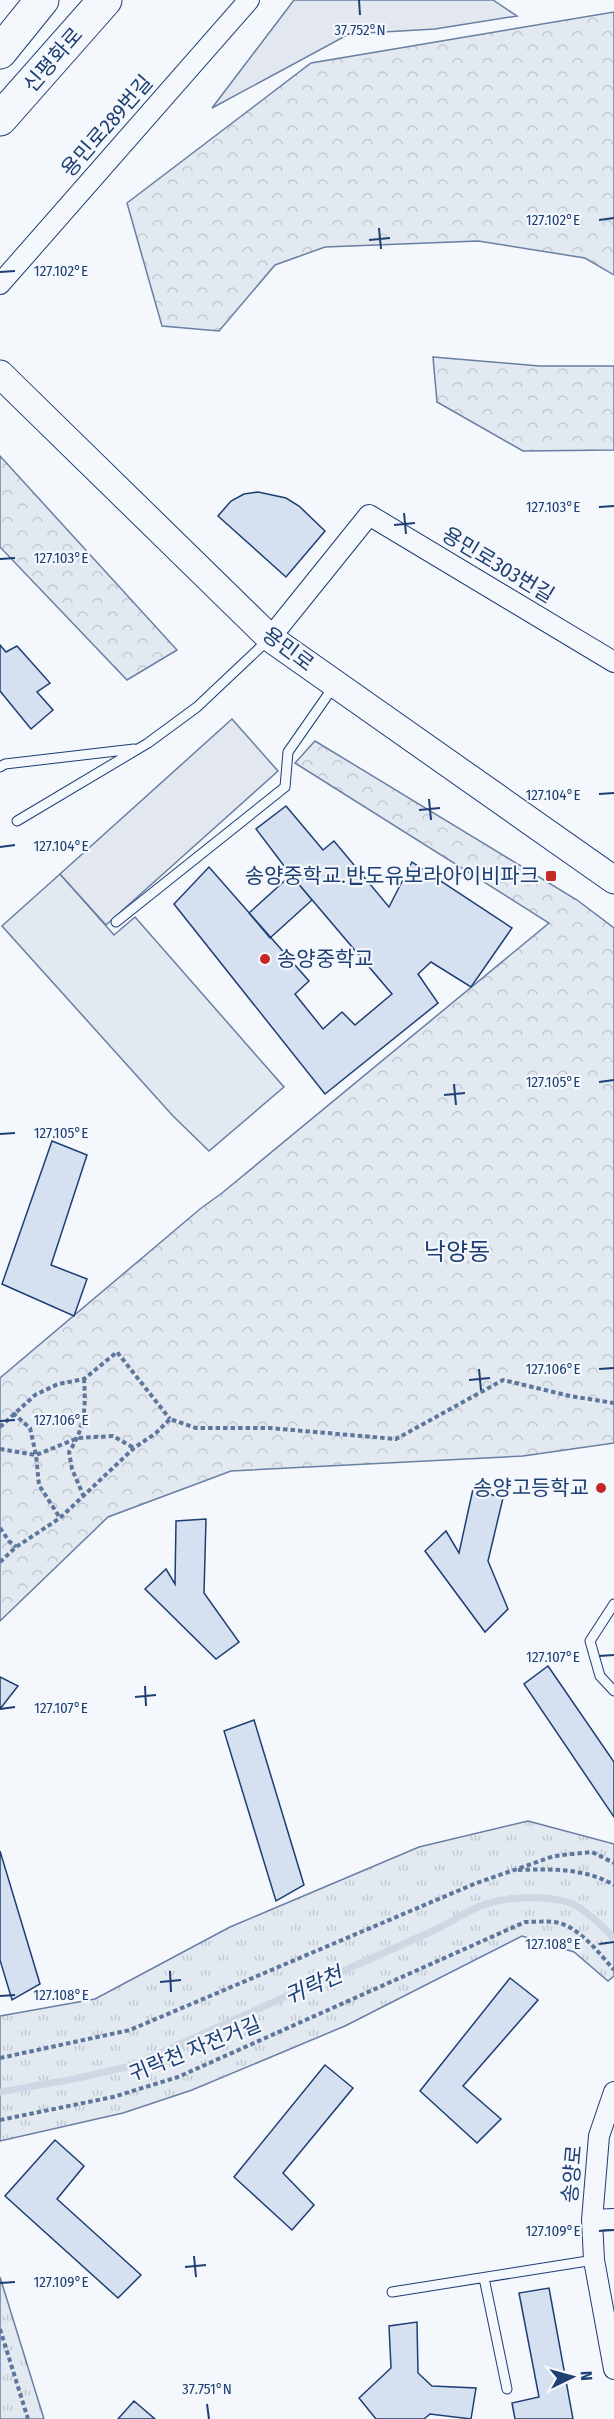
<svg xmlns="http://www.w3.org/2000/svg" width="614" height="2419" font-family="'Fira Sans Condensed','Noto Sans KR',sans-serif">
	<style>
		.grass { fill: url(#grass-tufts); stroke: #687fa3; stroke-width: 1.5 }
		.forest { fill: url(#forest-crowns); stroke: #687fa3; stroke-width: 1.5 }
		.pitch { fill: #e3e9f0; stroke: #687fa3; stroke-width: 1.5 }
		.parking { fill: #e3e8f0; stroke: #687fa3; stroke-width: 1.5 }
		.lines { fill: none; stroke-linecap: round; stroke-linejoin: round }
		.stream { stroke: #cfd7e4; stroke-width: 7 }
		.building { fill: #d5e0f0; stroke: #1d3f73; stroke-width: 1.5 }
		.lane-casing { stroke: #1d3f73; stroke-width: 11 }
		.street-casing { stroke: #1d3f73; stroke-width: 22 }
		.secondary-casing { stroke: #1d3f73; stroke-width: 29 }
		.highway-casing { stroke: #1d3f73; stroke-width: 35 }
		.path { stroke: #5e769c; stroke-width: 4; stroke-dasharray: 4.5 3; stroke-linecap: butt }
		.lane { stroke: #f4f7fb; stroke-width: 9 }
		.street { stroke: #f4f7fb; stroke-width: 20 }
		.secondary { stroke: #f4f7fb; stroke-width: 27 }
		.highway { stroke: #f4f7fb; stroke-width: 33 }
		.ticks { fill: none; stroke: #1d3f73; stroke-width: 2 }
		.poi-dot { fill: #c62828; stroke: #f4f7fb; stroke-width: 2 }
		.labels { text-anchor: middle; stroke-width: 4.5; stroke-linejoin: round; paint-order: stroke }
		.street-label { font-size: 21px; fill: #1d3f73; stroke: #f4f7fb }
		.poi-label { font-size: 21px; fill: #1d3f73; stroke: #f4f7fb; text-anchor: end }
		.water-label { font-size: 22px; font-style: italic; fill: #1d3f73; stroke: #f4f7fb }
		.quarter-label { font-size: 24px; fill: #1d3f73; stroke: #f4f7fb }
		.ticks-label { font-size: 15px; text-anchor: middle; fill: #1d3f73; stroke: #f4f7fb; stroke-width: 4.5; stroke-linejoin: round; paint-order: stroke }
	</style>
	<defs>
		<pattern id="grass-tufts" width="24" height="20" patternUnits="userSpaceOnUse" patternTransform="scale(1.5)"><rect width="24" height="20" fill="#e3e9f0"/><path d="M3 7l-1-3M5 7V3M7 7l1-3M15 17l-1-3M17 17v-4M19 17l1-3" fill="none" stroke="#c2c9d1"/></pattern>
		<pattern id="forest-crowns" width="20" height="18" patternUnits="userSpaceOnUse" patternTransform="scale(1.5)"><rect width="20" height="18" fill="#e3e9f0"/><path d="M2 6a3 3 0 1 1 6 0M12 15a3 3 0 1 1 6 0" fill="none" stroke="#c2c9d1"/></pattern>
	</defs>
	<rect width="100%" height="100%" fill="#f4f7fb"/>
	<!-- grass -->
	<path class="grass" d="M 528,1821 L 614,1844 L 614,1976 L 608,1981 L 574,1952 L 522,1936 L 345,2026 L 192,2090 L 123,2113 L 0,2141 L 0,2016 L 95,1999 L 230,1927 L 419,1847 Z
		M 0,2277 L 44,2419 L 0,2419 Z"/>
	<!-- forest -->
	<path class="forest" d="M 614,12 L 614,275 L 585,258 L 478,241 L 325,247 L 275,265 L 219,331 L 162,326 L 127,203 L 311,63 Z
		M 433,357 L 539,366 L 614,366 L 614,450 L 523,451 L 437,402 Z
		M 0,456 L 177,650 L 127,680 L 0,547 Z
		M 315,741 L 577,900 L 614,928 L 614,1443 L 523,1456 L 231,1471 L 108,1517 L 0,1621 L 0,1378 L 200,1209 L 222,1193 L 549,923 L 295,763 Z"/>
	<!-- pitch -->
	<path class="pitch" d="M 60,874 L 114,935 L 135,917 L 284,1087 L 209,1151 L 173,1116 L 2,926 Z"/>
	<!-- parking -->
	<path class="parking" d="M 294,0 L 493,0 L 517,16 L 435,29 L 349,34 L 212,108 Z
		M 232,719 L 278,771 L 106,925 L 60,874 Z"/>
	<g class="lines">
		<!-- stream -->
		<path class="stream" d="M 0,2092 L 74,2079 L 131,2066 L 437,1929 C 451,1922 464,1913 478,1907 C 502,1896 546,1895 571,1903 C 582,1907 606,1929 614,1939"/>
	</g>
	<!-- building -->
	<path class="building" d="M 258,492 L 286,498 L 299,506 L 325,531 L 286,577 L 218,516 L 231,501 L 244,494 Z
		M 0,645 L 6,652 L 17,646 L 50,683 L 37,692 L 53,710 L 31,729 L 0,691 Z
		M 286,806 L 323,850 L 334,841 L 389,907 L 412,862 L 512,928 L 471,987 L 431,962 L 418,974 L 438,1003 L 325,1094 L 174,904 L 209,867 L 309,981 L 295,994 L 323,1029 L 342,1012 L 355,1025 L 392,994 L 291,875 L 256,829 Z
		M 291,875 L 312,900 L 270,938 L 249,913 Z
		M 52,1141 L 87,1155 L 51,1265 L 87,1279 L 74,1316 L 2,1284 Z
		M 473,1489 L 503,1498 L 488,1561 L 508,1609 L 485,1632 L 425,1551 L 446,1531 L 459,1553 Z
		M 206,1519 L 204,1593 L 239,1642 L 216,1659 L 145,1589 L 166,1569 L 175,1584 L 176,1521 Z
		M 548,1666 L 614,1762 L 614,1817 L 524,1684 Z
		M 0,1677 L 18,1686 L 0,1709 Z
		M 254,1720 L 304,1885 L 276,1901 L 224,1731 Z
		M 0,1851 L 40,1984 L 12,2000 L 0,1960 Z
		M 510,1978 L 538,2000 L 463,2086 L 501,2119 L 477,2143 L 420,2091 Z
		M 325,2065 L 353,2088 L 283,2173 L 314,2205 L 292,2230 L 234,2177 Z
		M 55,2140 L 84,2166 L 57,2199 L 141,2275 L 118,2298 L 5,2196 Z
		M 549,2288 L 573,2419 L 515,2419 L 512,2403 L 539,2397 L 519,2293 Z
		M 417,2322 L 418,2373 L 432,2386 L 476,2388 L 471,2419 L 430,2414 L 424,2419 L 376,2419 L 359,2398 L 391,2368 L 389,2326 Z
		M 134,2401 L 155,2419 L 118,2419 Z"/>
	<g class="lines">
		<defs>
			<path id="lane" d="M 0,767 L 5,764 L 134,749
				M 17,821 L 148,743 L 197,707 L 268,640
				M 116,922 L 285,787 L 288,752 L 334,686
				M 614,1604 L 590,1641 L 600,1676 L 614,1691
				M 484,2278 L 507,2389
				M 392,2292 L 594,2260"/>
			<path id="street" d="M 0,284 L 249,0
				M 270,638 L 369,515 L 614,662
				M 614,2092 L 599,2136 L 592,2220 L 594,2260 L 614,2369
				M 592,2220 L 614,2219"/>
			<path id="secondary" d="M 0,374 L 270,638 L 614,880"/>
			<path id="highway" d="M 0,52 L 42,0
				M 0,119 L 105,0"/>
		</defs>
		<!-- lane casing -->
		<use href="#lane" class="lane-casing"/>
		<!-- street casing -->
		<use href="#street" class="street-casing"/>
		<!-- secondary casing -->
		<use href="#secondary" class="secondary-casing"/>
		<!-- highway casing -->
		<use href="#highway" class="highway-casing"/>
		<!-- path -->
		<path class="path" d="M 13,1413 L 30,1428 L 36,1455 L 39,1485 L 60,1518
			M 0,1427 L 35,1395 L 58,1384 L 84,1379 L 117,1352 L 170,1419
			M 0,1449 L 36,1455 L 78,1438 L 113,1436 L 134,1448
			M 84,1497 L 72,1469 L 69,1452 C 85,1428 86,1407 84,1379
			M 0,1528 L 9,1541 L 16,1547
			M 0,1562 L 16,1547 L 60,1518 L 134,1448 L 156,1433 L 170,1419 L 196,1428 L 269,1428 L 396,1439 L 503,1380 L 570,1396 L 614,1403
			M 518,1870 C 551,1869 585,1868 614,1885
			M 0,2058 L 130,2030 L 474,1884 L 554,1856 L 592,1852 L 614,1863
			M 0,2120 L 113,2097 L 178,2077 L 525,1922 C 534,1922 544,1921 554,1922 C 578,1925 599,1953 614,1970
			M 0,2329 L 28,2419"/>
		<!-- lane -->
		<use href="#lane" class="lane"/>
		<!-- street -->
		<use href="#street" class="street"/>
		<!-- secondary -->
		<use href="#secondary" class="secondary"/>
		<!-- highway -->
		<use href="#highway" class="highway"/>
	</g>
	<!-- ticks -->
	<path class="ticks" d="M 359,0 L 360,15M 599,220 L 614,218M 379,228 L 381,249M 369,240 L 390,238M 0,272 L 15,271M 599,507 L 614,506M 404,513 L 406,534M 394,525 L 415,523M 0,559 L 15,558M 599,794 L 614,793M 429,799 L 431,820M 419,810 L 440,808M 0,847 L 15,845M 599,1082 L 614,1080M 454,1084 L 456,1105M 444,1095 L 465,1093M 0,1134 L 15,1133M 479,1369 L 481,1390M 599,1369 L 614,1368M 469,1380 L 490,1378M 0,1421 L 15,1420M 599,1656 L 614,1655M 145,1686 L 146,1706M 135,1697 L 156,1695M 0,1709 L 15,1707M 599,1944 L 614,1942M 170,1971 L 171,1992M 160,1982 L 181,1980M 0,1996 L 15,1995M 599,2231 L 614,2230M 194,2256 L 196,2277M 185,2267 L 206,2265M 0,2283 L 15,2282M 207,2404 L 209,2419"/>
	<!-- markers -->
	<g class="poi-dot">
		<rect x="545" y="870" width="12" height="12" rx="3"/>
		<circle cx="265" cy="959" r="6"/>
		<circle cx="601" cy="1488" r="6"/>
	</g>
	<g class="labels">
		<!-- street labels -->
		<g class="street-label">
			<text transform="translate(53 60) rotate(-49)" y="7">신평화로</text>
			<text transform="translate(107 126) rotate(-49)" y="7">용민로289번길</text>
			<text transform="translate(498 565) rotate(31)" y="7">용민로303번길</text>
			<text transform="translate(288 649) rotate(37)" y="7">용민로</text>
			<text transform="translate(195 2049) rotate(-22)" y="7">귀락천 자전거길</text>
			<text transform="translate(572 2174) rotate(-85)" y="7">송양로</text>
		</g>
		<!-- poi labels -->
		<g class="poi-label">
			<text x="539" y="883">송양중학교.반도유보라아이비파크</text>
			<text x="277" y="966" text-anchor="start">송양중학교</text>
			<text x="589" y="1495">송양고등학교</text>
		</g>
		<!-- water labels -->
		<g class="water-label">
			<text transform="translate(313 1985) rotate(-24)" y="8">귀락천</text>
		</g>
		<!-- quarter labels -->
		<g class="quarter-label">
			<text x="457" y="1260">낙양동</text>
		</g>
	</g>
	<g class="ticks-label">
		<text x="360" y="35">37.752°N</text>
		<text x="553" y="225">127.102°E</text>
		<text x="61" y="276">127.102°E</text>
		<text x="553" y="512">127.103°E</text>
		<text x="61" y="563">127.103°E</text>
		<text x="553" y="800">127.104°E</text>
		<text x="61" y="851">127.104°E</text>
		<text x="553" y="1087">127.105°E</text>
		<text x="61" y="1138">127.105°E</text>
		<text x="553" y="1374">127.106°E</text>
		<text x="61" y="1425">127.106°E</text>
		<text x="553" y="1662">127.107°E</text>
		<text x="61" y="1713">127.107°E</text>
		<text x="553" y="1949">127.108°E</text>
		<text x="61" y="2000">127.108°E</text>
		<text x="553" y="2236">127.109°E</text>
		<text x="61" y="2287">127.109°E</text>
		<text x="207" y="2394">37.751°N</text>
	</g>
	<!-- north arrow -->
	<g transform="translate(572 2377) rotate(85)" stroke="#f4f7fb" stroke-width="4.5" paint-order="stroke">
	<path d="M0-4.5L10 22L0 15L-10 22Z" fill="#1d3f73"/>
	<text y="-9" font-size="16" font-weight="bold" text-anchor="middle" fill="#1d3f73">N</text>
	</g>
</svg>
